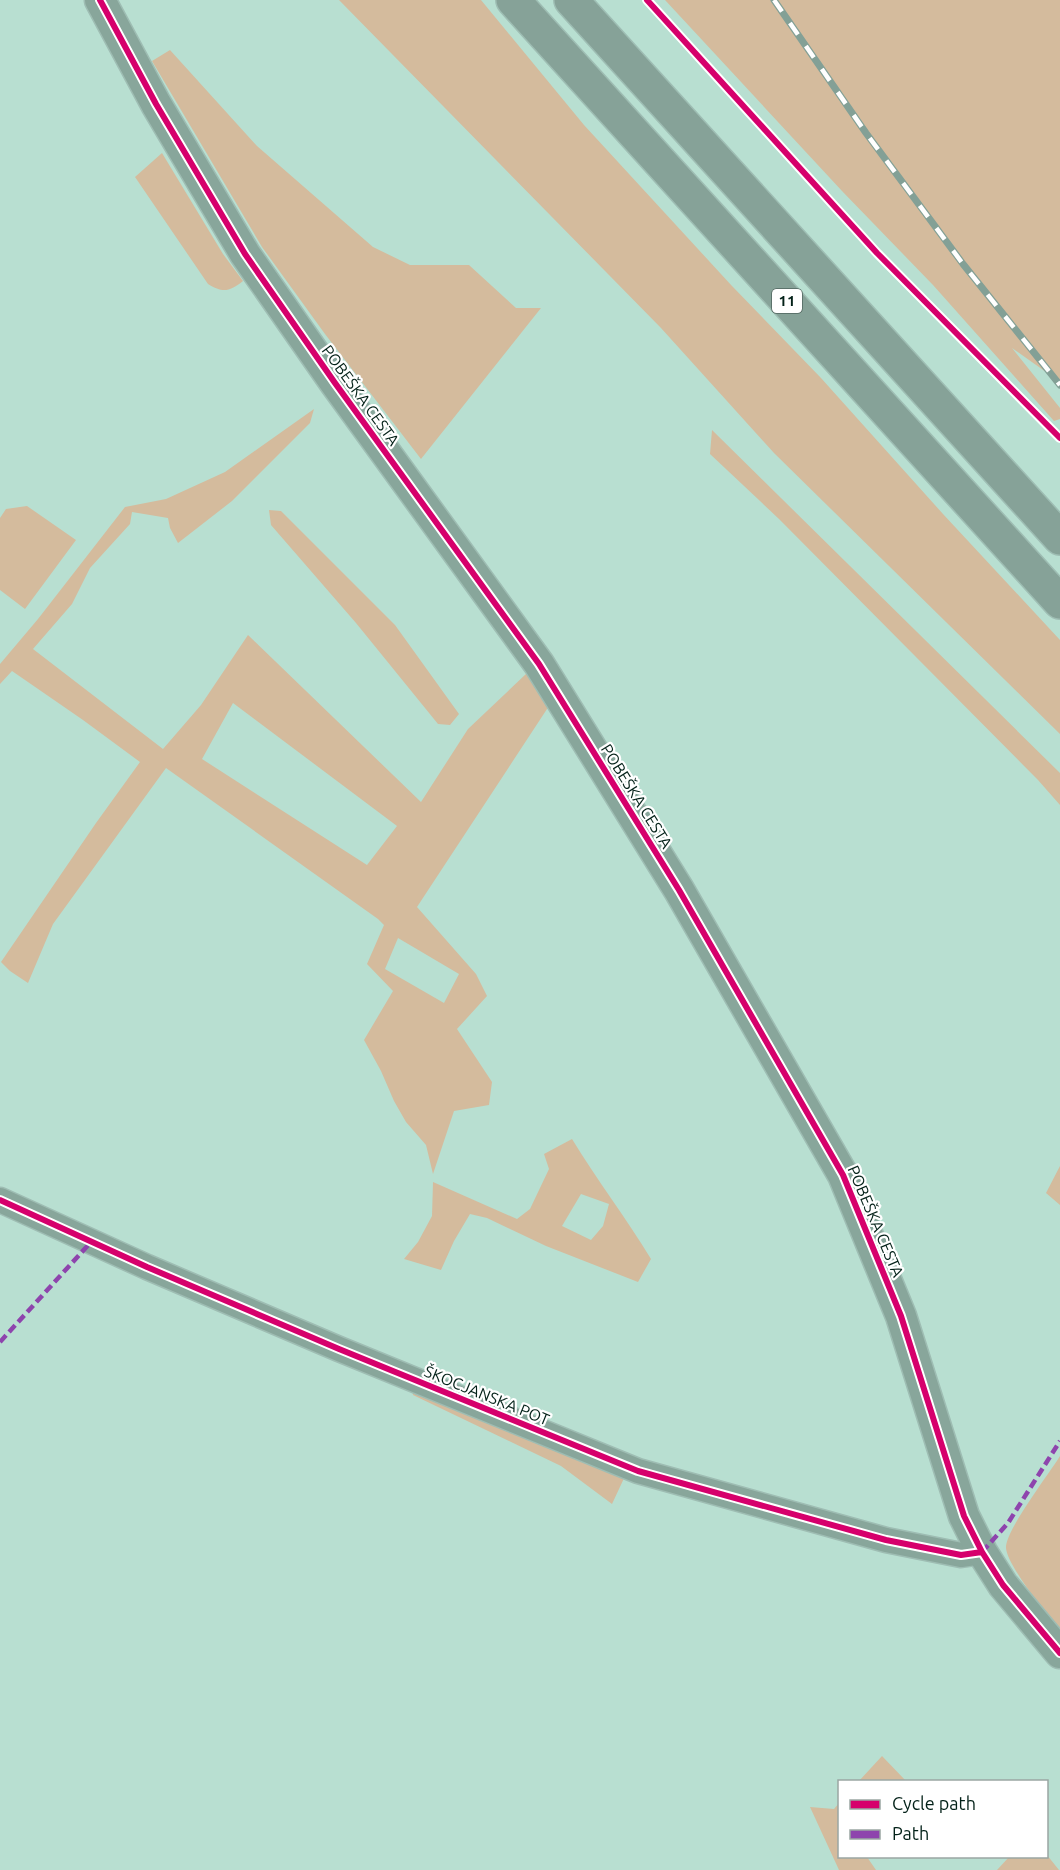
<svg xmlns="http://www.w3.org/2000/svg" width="1060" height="1870" font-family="Ubuntu,sans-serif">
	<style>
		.green { fill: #d4bb9d; fill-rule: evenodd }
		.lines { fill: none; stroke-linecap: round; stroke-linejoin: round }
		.minor-casing { stroke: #9ebdb3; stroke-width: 27 }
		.tertiary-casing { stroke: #9ebdb3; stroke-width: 33 }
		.trunk-casing { stroke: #9ebdb3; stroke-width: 36 }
		.minor { stroke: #88a69b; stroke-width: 24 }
		.tertiary { stroke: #88a69b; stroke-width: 30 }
		.trunk { stroke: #86a298; stroke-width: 33 }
		.rail-casing { stroke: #83a096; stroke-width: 7 }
		.rail { stroke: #fff; stroke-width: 4.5; stroke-dasharray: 14; stroke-linecap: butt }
		.quiet { stroke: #8e44ad; stroke-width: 4.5; stroke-dasharray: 9 4.5; stroke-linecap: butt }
		.cycleway-casing { stroke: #fff; stroke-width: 10 }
		.cycleway { stroke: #d6006c; stroke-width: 6 }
		.labels { text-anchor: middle; stroke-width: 4.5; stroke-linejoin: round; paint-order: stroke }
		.shield { fill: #fff; stroke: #4f645d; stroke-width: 1.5 }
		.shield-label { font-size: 15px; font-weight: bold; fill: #032118 }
		.street-label { font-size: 16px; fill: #032118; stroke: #fff }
	</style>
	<rect width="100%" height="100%" fill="#b8dfd1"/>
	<!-- green -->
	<path class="green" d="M 339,0 L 481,0 L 584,125 L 732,286 L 821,378 L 943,514 L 1060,640 L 1060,734 L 774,453 L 661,328 Z
		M 665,0 L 1060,0 L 1060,382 L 1012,348 L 1060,408 L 1060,419 L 1054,421 L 933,285 L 842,191 Z
		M 170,50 L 257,146 L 373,247 L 410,265 L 469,265 L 516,308 L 541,308 L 421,459 L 325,334 L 262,247 L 152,61 Z
		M 162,153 L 223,254 L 243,281 C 229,292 223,293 208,284 L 135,177 Z
		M 314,409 L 310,423 L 232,501 L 178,543 L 170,528 L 168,518 L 132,512 L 130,524 L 90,568 L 72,604 L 33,649 L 163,749 L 201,705 L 248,635 L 421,802 L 468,729 L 527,673 L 549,706 L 417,907 L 476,974 L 487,996 L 457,1029 L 492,1082 L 489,1105 L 454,1111 L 433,1174 L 426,1145 L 406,1122 L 394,1101 L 381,1071 L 364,1040 L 393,991 L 367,964 L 384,925 L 378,919 L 166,768 L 53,924 L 28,983 L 10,971 L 1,962 L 96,823 L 140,762 L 83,720 L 12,671 L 0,684 L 0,664 L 38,619 L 125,507 L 166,499 L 225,472 ZM 233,703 L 397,826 L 367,865 L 202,759 ZM 398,938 L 459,974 L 444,1003 L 385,969 Z
		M 712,430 L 1060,773 L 1060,805 L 1038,780 L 779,519 L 710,454 Z
		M 27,506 L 76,540 L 25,609 L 0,590 L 0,518 L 6,509 Z
		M 269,510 L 281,511 L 395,625 L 459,714 L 450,725 L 438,724 L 356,623 L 271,525 Z
		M 572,1139 C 597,1180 626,1218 651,1259 L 638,1282 L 546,1246 L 487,1218 L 470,1214 L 454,1241 L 441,1270 L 404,1259 L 418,1242 L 432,1216 L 433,1182 L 517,1219 L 530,1209 L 549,1169 L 544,1154 ZM 581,1194 L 609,1204 L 603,1226 L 591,1240 L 562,1226 Z
		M 1060,1166 L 1060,1205 L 1046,1193 Z
		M 412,1387 L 626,1474 L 612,1504 L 561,1466 L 413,1395 Z
		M 1060,1456 L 1060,1629 C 1047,1615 1007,1565 1006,1548 C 1005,1531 1049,1474 1060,1456 Z
		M 882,1756 L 906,1781 L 859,1781 Z
		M 839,1803 L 840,1856 L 867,1857 L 876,1870 L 839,1870 L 810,1807 L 834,1809 Z
		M 1047,1855 L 1059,1870 L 997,1870 L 1009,1857 Z"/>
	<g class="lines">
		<defs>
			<path id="minor" d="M 0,1200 L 147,1267 L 339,1349 L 638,1471 L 886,1540 L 961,1555 L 982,1552"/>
			<path id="tertiary" d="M 100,0 L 156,104 L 245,254 L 335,383 L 539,664 L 679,890 L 843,1175 L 901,1316 L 964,1516 L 982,1552 L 1003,1585 L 1060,1653"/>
			<path id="trunk" d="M 513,0 L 1060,602
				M 571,0 L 1060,538"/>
		</defs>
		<!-- minor casing -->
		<use href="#minor" class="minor-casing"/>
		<!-- tertiary casing -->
		<use href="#tertiary" class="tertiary-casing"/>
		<!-- trunk casing -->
		<use href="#trunk" class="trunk-casing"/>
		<!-- minor -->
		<use href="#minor" class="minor"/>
		<!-- tertiary -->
		<use href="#tertiary" class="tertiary"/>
		<!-- trunk -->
		<use href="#trunk" class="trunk"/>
		<defs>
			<path id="rail" d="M 774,0 L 866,133 L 963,264 L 1060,385"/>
		</defs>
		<!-- rail casing -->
		<use href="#rail" class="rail-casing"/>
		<!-- rail -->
		<use href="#rail" class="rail"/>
		<!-- quiet -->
		<path class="quiet" d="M 0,1342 L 91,1242
			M 982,1552 L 1008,1523 L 1060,1441"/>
		<defs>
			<path id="cycleway" d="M 100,0 L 156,104 L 245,254 L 335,383 L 539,664 L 679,890 L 843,1175 L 901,1316 L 964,1516 L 982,1552 L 1003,1585 L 1060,1653
				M 647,0 L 877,253 L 1060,438
				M 0,1200 L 147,1267 L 339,1349 L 638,1471 L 886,1540 L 961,1555 L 982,1552"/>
		</defs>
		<!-- cycleway casing -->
		<use href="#cycleway" class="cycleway-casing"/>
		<!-- cycleway -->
		<use href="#cycleway" class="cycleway"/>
	</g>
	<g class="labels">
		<!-- shield labels -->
		<rect class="shield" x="772" y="289" width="30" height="24" rx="4.5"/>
		<g class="shield-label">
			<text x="787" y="306">11</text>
		</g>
		<!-- street labels -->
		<g class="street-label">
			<text transform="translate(361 395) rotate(54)" y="6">POBEŠKA CESTA</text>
			<text transform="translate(637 796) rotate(58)" y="6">POBEŠKA CESTA</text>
			<text transform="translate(876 1221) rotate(67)" y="6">POBEŠKA CESTA</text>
			<text transform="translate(487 1395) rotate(22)" y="6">ŠKOCJANSKA POT</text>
		</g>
	</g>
	<!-- legend -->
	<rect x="838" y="1780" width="210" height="78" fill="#ffffff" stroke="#9aa6a3" stroke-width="1.5"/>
	<rect x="850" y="1800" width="30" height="9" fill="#d6006c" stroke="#9aa6a3" stroke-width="1.5"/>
	<text x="892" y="1810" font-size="18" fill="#032118">Cycle path</text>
	<rect x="850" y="1830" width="30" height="9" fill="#8e44ad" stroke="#9aa6a3" stroke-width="1.5"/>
	<text x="892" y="1840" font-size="18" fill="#032118">Path</text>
</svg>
